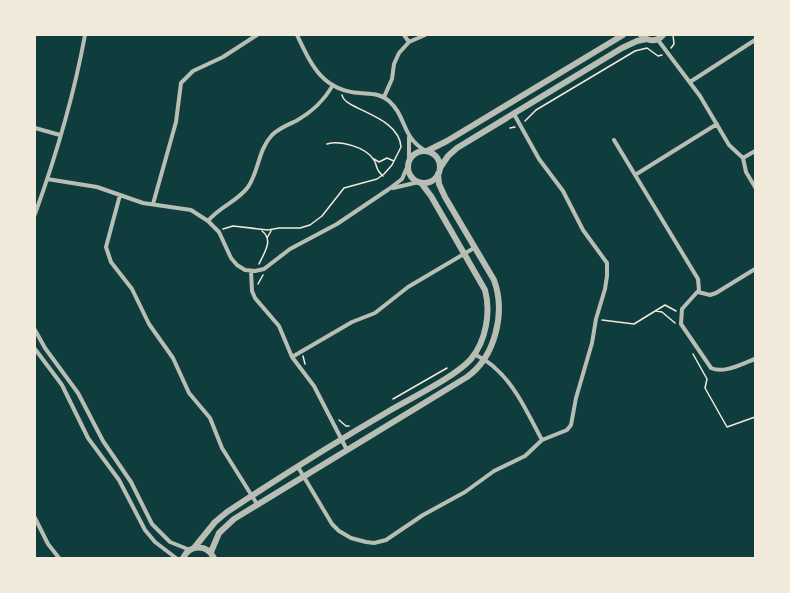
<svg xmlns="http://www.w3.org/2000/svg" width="790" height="593" font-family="Lato,sans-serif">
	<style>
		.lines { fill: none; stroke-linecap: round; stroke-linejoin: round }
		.path { stroke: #f1e9da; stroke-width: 1.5 }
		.minor { stroke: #b8beb3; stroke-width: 4 }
		.tertiary { stroke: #b8beb3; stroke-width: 6 }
	</style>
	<rect width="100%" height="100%" fill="#0f3d3e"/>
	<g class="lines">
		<!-- path -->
		<path class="path" d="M 671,48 L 674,44 L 673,35
			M 525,121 L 536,110 L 635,51 L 647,48 L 658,56 L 662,55
			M 510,128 L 515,127
			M 327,144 C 340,140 366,147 374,160 C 378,167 375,169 383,176
			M 374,159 L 379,162 L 387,158 L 394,161
			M 223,229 L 233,226 L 268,230 L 279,228 L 300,228 L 310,225 L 322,216 L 344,188 L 377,179 L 384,174 L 392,165 L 401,147 C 399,115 344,110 342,95
			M 267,238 L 271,231
			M 259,264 C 264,253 274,240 262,231
			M 258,284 L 263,275
			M 656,311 L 662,312 L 675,323
			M 602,320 L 634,324 L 665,305 L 676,311
			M 693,354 L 707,379 L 705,388 L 727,427 L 755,417
			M 303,356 L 305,364
			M 393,399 L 447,368
			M 339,420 L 346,426 L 349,426"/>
		<!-- minor -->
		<path class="minor" d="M 297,35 C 311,64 322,91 360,93 C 370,94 380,93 389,101 C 407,117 401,137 426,151
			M 404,35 L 409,42
			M 658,40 L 700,96 L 729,145 L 743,158 L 746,172 L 755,187
			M 690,82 L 755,40
			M 384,97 L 392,79 L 394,64 L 399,53 L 409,42 L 425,35
			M 35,128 L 60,135
			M 409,137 L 409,161
			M 614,140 L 698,279 L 699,290 L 682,309 L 681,324 L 711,368 C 724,374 741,364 755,359
			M 743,158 L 755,151
			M 635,175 L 717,124
			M 47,179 L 97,187 L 143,203 L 191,210 L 208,221 L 219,232 L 231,258 L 237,265 L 245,270 L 255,271 L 264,269 L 290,249 L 337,224 L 389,189 L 402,179 L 408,165
			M 393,188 L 419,182
			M 120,195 L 106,247 L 111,262 L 132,289 L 149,324 L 173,358 L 189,393 L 210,418 L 222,448 L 257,504
			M 153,204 L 176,122 L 181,83 L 193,71 L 223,57 L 257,35
			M 35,214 C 56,156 74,95 85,35
			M 208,221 C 220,206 237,202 248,187 C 259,171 258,150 272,135 C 279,128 287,125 296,121 C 312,112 323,102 333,85
			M 251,271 L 252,291 L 255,298 L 279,326 L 292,357 L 314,386 L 347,450
			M 698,292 L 710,295 L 716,293 L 755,269
			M 35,330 L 45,348 L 78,393 L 103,441 L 131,482 L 152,524 L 170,542 L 190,550
			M 35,349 L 62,385 L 88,438 L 119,480 L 145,530 L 155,542 L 176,558
			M 474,354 C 481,358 489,362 495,368 C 516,386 529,416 542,440
			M 292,357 L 352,322 L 375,313 L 408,287 L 474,248
			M 298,467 L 332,524 L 339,531 L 351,538 L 366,542 L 374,543 L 386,540 L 423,515 L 465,492 L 494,471 L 525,456 L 542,440 L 567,430 L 571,425 L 576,398 L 592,343 L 596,319 L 605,289 L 607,276 L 607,263 L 583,230 L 563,191 L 539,159 L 514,114
			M 35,518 L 48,544 L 59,558"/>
		<!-- tertiary -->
		<path class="tertiary" d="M 641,35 C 648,42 657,42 663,35
			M 427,151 L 447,141 L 623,35
			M408 167a16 16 0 1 1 32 0a16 16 0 1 1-32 0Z
			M 440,168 L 448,156 L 457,148 L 622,48 L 637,41 L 647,39
			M 194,548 L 215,522 L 227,512 C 280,477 334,443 389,411 C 411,398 455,377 471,359 C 486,341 491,312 485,290 L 431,196 L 421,183
			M 211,552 L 219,533 L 234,519 L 467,377 C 495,357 506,313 494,280 L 445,197 L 439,184 L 438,174
			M 183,558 C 190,544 207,544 214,558"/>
	</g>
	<!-- border -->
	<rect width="790" height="593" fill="none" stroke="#f1e9da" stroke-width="72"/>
</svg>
